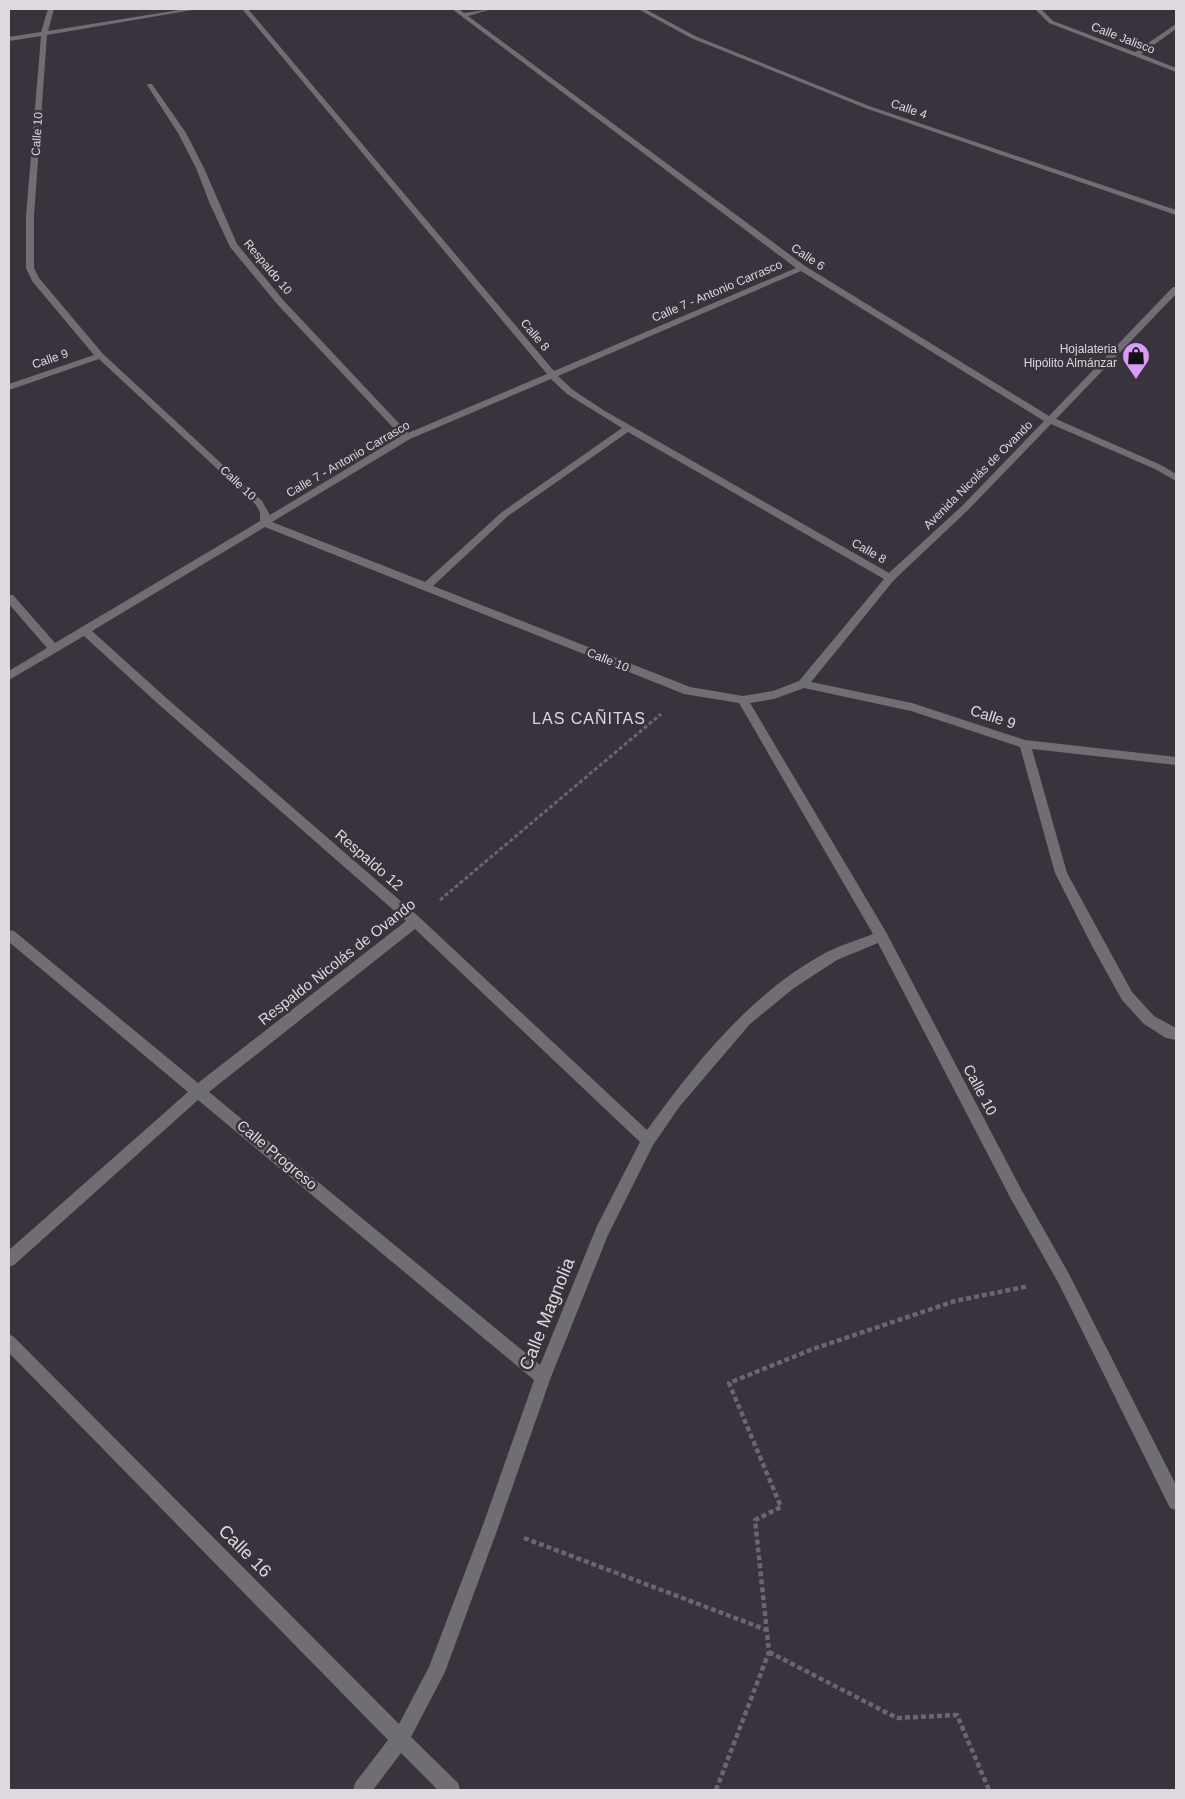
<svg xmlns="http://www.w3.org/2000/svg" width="1185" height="1799" font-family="Helvetica,sans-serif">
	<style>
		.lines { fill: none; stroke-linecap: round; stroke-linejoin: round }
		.path-far1 { stroke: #6b656e; stroke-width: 3; stroke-dasharray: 4 2.5; stroke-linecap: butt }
		.path { stroke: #6b656e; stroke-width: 4.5; stroke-dasharray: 5 3; stroke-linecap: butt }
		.minor { fill: #716e73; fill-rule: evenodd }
		.labels { text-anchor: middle; stroke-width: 5; stroke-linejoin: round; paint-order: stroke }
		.far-street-label { font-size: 12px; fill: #ddd9df; stroke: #39333d }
		.far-poi-label { font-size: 12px; fill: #ddd9df; stroke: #39333d; text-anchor: end }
		.street-label { font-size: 15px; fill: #ddd9df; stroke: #39333d }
		.neighbourhood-label { font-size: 16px; letter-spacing: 1px; fill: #ddd9df; stroke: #39333d }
		.near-street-label { font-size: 18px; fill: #ddd9df; stroke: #39333d }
	</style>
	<rect width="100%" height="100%" fill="#39333d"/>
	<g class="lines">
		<!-- path-far1 -->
		<path class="path-far1" d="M 440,900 L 661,714"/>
		<!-- path -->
		<path class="path" d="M 524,1538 L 767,1630
			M 769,1652 L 897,1718 L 957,1715 L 989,1790
			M 716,1790 L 769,1652 L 755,1520 L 781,1507 L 729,1383 L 813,1349 L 955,1301 L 1029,1286"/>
		<!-- minor -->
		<path class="minor" d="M 48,9 L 54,9 L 48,31 L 185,9 L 198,9 L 47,35 L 34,216 L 34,268 L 39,278 L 103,354 L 262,501 L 270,515 L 401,436 L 278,305 L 230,247 L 210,204 L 196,168 L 178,133 L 147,85 L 148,84 L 152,84 L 186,133 L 204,168 L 237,244 L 284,301 L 408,433 L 547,374 L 242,9 L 248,9 L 554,371 L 796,268 L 452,9 L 459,9 L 464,13 L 492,9 L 468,16 L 805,266 L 1049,416 L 1173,287 L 1176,287 L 1176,294 L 1056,419 L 1161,465 L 1176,474 L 1176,481 L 1155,469 L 1051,424 L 968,510 L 894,580 L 811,682 L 912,703 L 1025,740 L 1176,757 L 1176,765 L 1032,749 L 1067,873 L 1132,992 L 1154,1016 L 1176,1028 L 1176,1040 L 1166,1038 L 1144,1024 L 1122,1000 L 1092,946 L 1055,873 L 1020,747 L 911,711 L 804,688 L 774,699 L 750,703 L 886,932 L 1021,1189 L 1069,1274 L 1176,1485 L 1176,1510 L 1170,1508 L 1059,1284 L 1011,1199 L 878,943 L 837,960 L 794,988 L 750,1024 L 680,1106 L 653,1145 L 608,1235 L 551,1377 L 499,1525 L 445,1672 L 411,1737 L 458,1783 L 460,1790 L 438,1790 L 401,1753 L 373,1790 L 353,1790 L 355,1783 L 388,1740 L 9,1353 L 9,1334 L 14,1337 L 399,1724 L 429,1667 L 483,1525 L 534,1380 L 198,1100 L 14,1265 L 9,1267 L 9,1250 L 188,1092 L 9,942 L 9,930 L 14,931 L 198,1083 L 406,921 L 156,702 L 84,636 L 9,680 L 9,671 L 47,648 L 9,604 L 9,595 L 13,595 L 55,643 L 260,521 L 260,512 L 256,505 L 99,359 L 9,390 L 9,384 L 94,355 L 32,281 L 26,268 L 26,216 L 41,36 L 9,41 L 9,37 L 41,32 ZM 801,271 L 1044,421 L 962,506 L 889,573 L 605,411 L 573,390 L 558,376 ZM 551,379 L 567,394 L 622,428 L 502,512 L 425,582 L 272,522 L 410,439 ZM 628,432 L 884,579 L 799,681 L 773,691 L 743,696 L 690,687 L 433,586 L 508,516 ZM 265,527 L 684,694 L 739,703 L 873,934 C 858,940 841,945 827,952 C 752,992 696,1062 647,1130 L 419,917 L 164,696 L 92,631 ZM 415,929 L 640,1142 L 597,1226 L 540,1365 L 209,1092 Z
			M 638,9 L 645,9 L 695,36 L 869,106 L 1176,210 L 1176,215 L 865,108 L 691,38 Z
			M 1035,9 L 1041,9 L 1053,21 L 1135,52 L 1176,24 L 1176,29 L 1141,54 L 1176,68 L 1176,72 L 1049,23 Z"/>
	</g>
	<!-- icons -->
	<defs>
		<symbol id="shop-pin" viewBox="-11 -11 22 30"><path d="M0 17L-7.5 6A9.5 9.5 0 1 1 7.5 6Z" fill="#d89bf8" stroke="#39333d"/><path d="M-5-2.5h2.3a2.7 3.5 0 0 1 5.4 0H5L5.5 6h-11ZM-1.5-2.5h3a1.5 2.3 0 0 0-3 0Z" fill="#111"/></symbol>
	</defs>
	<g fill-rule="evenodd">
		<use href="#shop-pin" x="1120" y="340" width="32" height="43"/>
	</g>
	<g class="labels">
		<!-- far-street labels -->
		<g class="far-street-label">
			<text transform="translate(1123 38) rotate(21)" y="4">Calle Jalisco</text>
			<text transform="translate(909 109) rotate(19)" y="4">Calle 4</text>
			<text transform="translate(37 134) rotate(-86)" y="4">Calle 10</text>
			<text transform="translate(808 257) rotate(34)" y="4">Calle 6</text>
			<text transform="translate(268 267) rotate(50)" y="4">Respaldo 10</text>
			<text transform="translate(717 291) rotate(-23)" y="4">Calle 7 - Antonio Carrasco</text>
			<text transform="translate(535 335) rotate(50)" y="4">Calle 8</text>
			<text transform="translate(50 359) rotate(-19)" y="4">Calle 9</text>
			<text transform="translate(348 459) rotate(-30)" y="4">Calle 7 - Antonio Carrasco</text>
			<text transform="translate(978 475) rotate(-45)" y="4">Avenida Nicolás de Ovando</text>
			<text transform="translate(238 483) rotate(43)" y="4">Calle 10</text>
			<text transform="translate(869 551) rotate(30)" y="4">Calle 8</text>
			<text transform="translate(608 660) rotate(22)" y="4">Calle 10</text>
		</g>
		<!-- far-poi labels -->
		<g class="far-poi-label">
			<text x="1117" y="353">Hojalateria<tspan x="1117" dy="14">Hipólito Almánzar</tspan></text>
		</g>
		<!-- street labels -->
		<g class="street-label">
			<text transform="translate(993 717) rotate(18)" y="5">Calle 9</text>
			<text transform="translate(369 860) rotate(41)" y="5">Respaldo 12</text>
			<text transform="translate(337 962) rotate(-38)" y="5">Respaldo Nicolás de Ovando</text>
			<text transform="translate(980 1090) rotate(62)" y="5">Calle 10</text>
			<text transform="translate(277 1155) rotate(40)" y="5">Calle Progreso</text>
		</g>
		<!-- neighbourhood labels -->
		<g class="neighbourhood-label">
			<text x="589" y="724">LAS CAÑITAS</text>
		</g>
		<!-- near-street labels -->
		<g class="near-street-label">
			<text transform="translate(547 1314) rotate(-68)" y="6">Calle Magnolia</text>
			<text transform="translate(245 1551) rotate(45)" y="6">Calle 16</text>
		</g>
	</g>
	<!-- border -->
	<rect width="1185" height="1799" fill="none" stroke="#ddd9df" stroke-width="20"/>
</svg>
